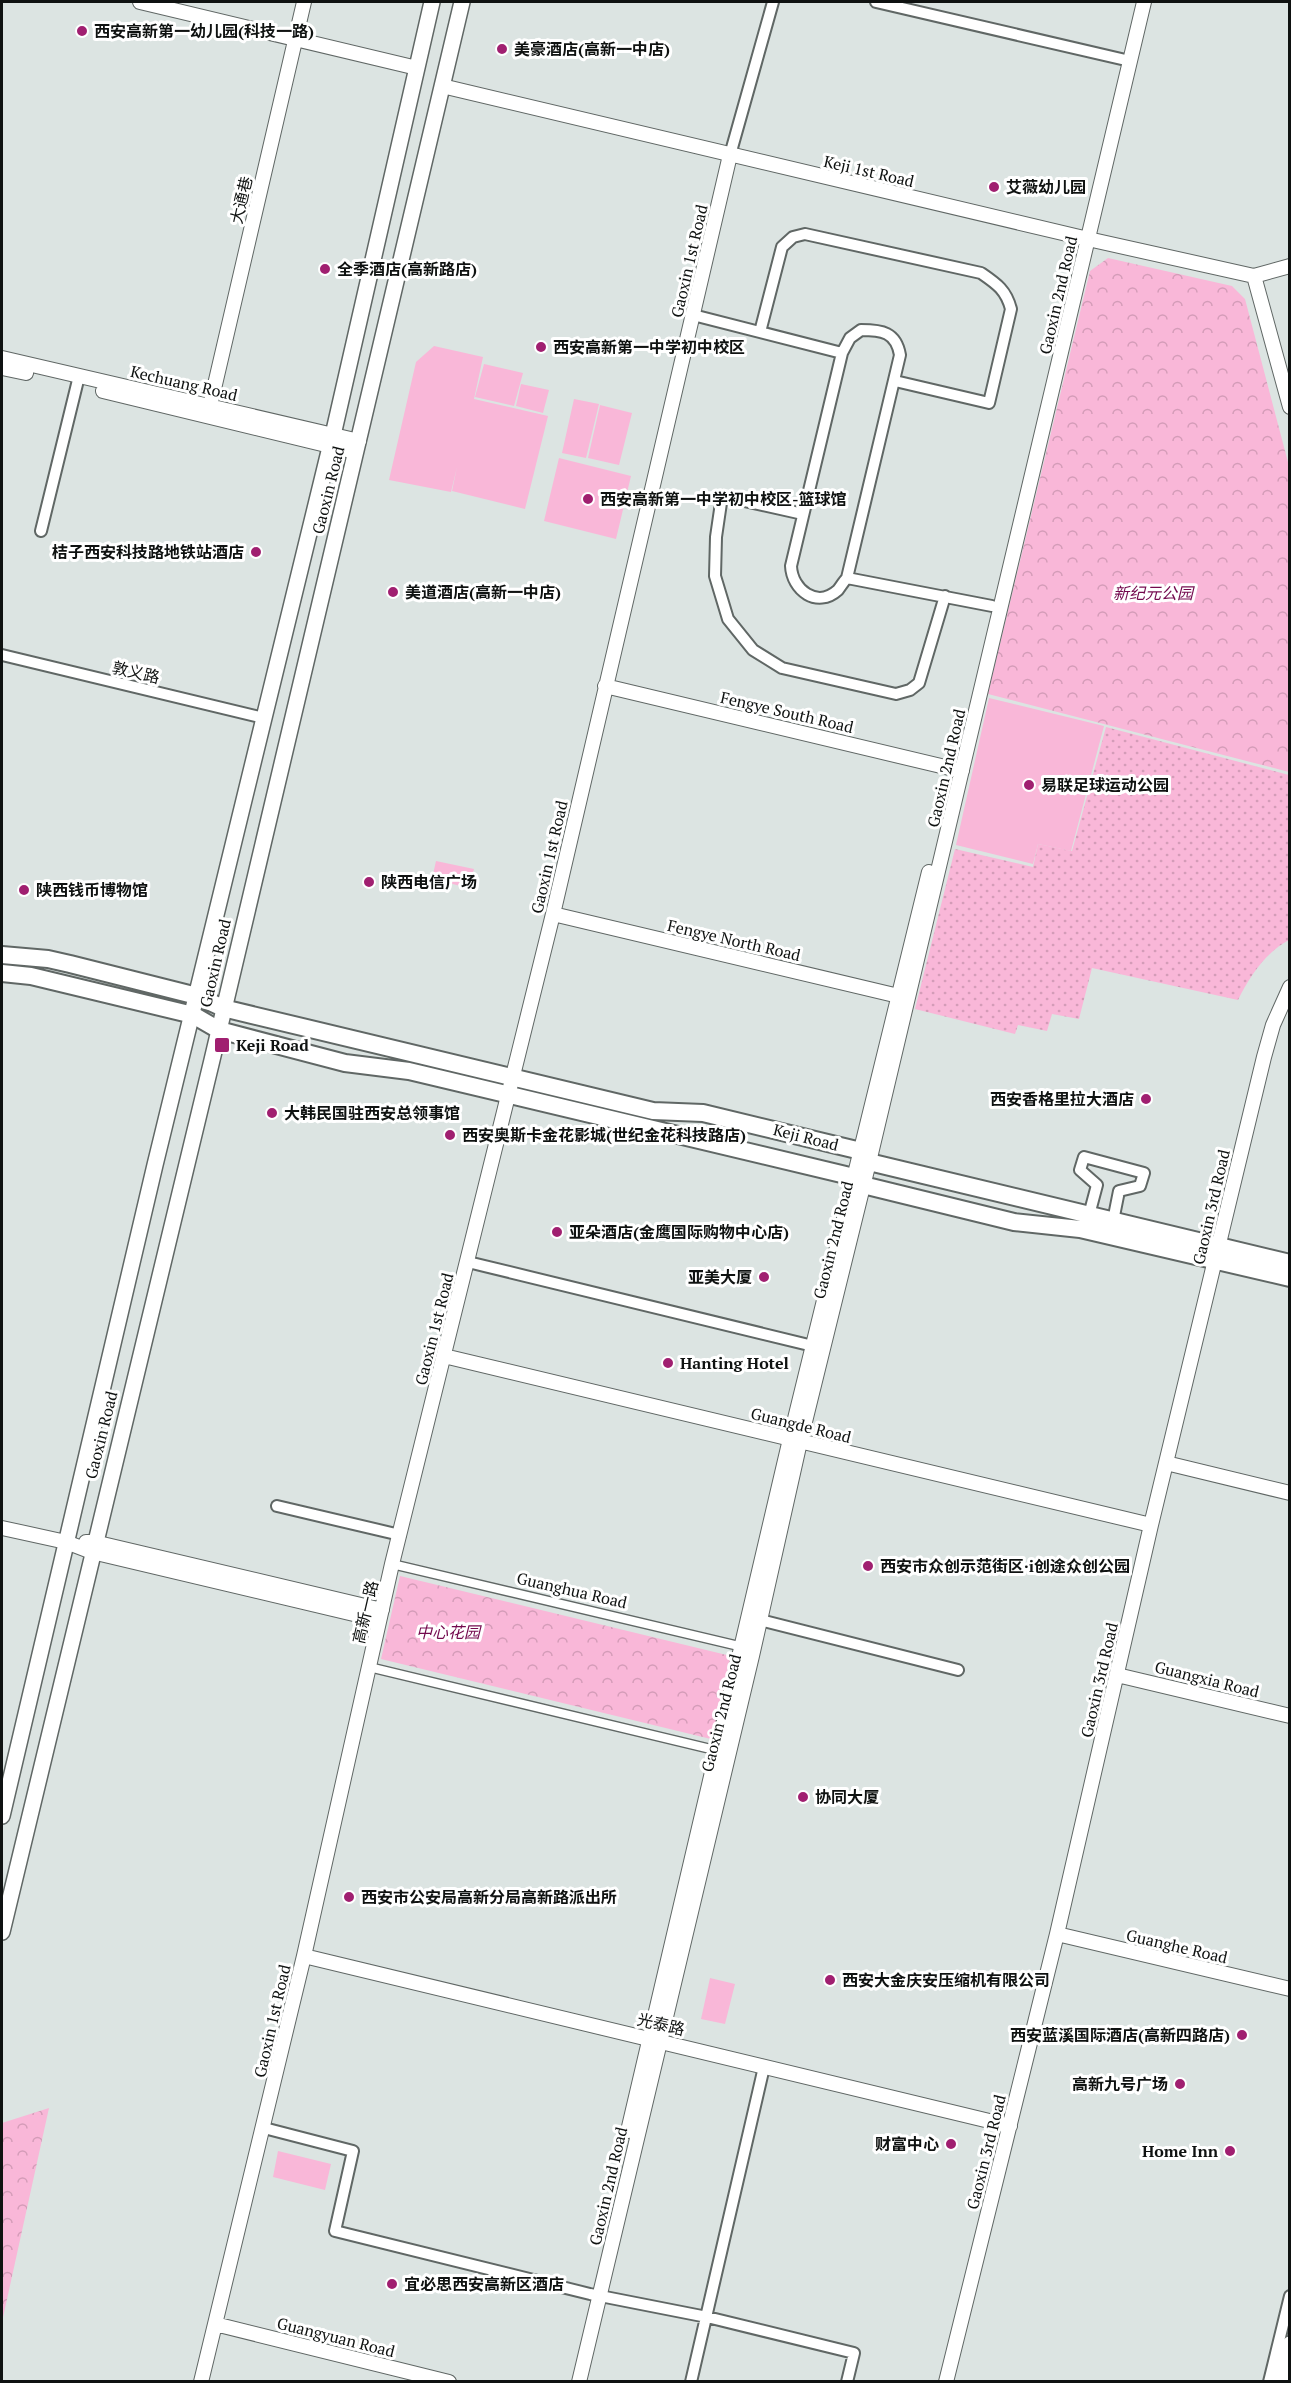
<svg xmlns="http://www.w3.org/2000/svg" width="1291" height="2383" font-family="'PT Serif','Noto Sans SC',serif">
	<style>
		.grass { fill: url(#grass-dots) }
		.park { fill: url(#park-crowns) }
		.pitch { fill: #f9b7d8 }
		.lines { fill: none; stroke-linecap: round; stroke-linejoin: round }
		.pedestrian-casing { stroke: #606765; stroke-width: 11 }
		.minor-casing { stroke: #606765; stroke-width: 14 }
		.tertiary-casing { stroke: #606765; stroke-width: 16 }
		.secondary-casing { stroke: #606765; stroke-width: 18 }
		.primary-casing { stroke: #606765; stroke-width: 20 }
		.pedestrian { stroke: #fff; stroke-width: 8 }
		.minor { stroke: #fff; stroke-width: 10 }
		.tertiary { stroke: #fff; stroke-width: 14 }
		.secondary { stroke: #fff; stroke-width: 15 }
		.primary { stroke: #fff; stroke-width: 16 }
		.poi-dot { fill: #a01f70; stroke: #fff; stroke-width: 2 }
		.labels { text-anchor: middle; stroke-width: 6; stroke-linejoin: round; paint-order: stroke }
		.poi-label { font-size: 16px; font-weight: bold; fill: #0f1211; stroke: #fff; text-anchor: start }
		.street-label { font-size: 16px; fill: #0f1211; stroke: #fff }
		.park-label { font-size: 16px; font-style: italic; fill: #73094e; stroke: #fff }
	</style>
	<defs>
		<pattern id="grass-dots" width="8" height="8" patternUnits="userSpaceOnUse" patternTransform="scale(1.5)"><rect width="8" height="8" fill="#f9b7d8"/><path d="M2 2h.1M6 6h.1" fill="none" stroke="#d49cb8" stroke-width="1.8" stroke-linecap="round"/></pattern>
		<pattern id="park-crowns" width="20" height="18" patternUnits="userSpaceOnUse" patternTransform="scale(1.5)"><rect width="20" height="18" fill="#f9b7d8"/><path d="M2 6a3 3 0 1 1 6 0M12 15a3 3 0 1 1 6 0" fill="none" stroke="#d49cb8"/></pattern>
	</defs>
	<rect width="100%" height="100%" fill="#dce4e2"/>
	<!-- grass -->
	<path class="grass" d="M 1106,727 L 1289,775 L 1289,940 C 1265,953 1250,976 1238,1000 L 1092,968 L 1079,1019 L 1052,1014 L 1047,1031 L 1018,1025 L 1015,1034 L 915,1009 L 955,849 L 1033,867 L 1038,844 L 1072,851 Z"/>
	<!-- park -->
	<path class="park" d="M 1108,258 L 1232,286 L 1245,299 L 1289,466 L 1289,772 L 988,694 L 1090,271 Z
		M 400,1576 L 735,1657 L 715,1740 L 381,1659 Z
		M 49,2108 L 2,2322 L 2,2123 Z"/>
	<!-- pitch -->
	<path class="pitch" d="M 434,346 L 483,357 L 474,399 L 548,416 L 525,509 L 452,491 L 457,467 L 451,492 L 389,480 L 416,362 Z
		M 484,364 L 523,373 L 514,406 L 475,397 Z
		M 521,384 L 549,390 L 543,413 L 516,406 Z
		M 574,399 L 599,404 L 586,458 L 562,453 Z
		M 600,405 L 632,413 L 619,465 L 588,458 Z
		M 559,458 L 631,476 L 616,539 L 544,521 Z
		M 989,698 L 1104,726 L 1071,851 L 1038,844 L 1033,864 L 956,845 Z
		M 436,861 L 474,869 L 469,888 L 432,879 Z
		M 710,1978 L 735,1984 L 725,2024 L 701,2019 Z
		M 278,2151 L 331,2164 L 325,2190 L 273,2177 Z"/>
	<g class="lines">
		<defs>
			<path id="pedestrian" d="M 392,1564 L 743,1647
				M 369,1667 L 719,1751"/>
			<path id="minor" d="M 876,2 L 1130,61
				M 730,155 L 773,2
				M 693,315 L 842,353
				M 861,330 C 882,330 896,332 900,355 L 847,578 C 844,581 841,586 838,590 C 817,609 792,590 791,566 L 842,353 L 850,338 Z
				M 760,332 L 782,247 L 793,237 L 805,234 L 981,273 C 997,284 1006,290 1011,309 L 989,403 L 895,381
				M 803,514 L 722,496 L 716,537 L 715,576 L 728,619 L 753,650 L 782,668 L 896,694 L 910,690 L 919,683 L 945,596
				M 41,531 L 79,376
				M 847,578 L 992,606
				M 2,655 L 264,718
				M 1089,1215 L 1097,1185 L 1080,1170 L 1084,1157 L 1144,1173 L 1140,1186 L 1119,1191 L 1113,1221
				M 468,1262 L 813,1346
				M 277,1506 L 400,1535
				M 760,1620 L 958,1670
				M 264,2128 L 353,2151 L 335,2231 L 590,2294 L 707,2317 L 854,2353 L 847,2382
				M 691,2382 L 764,2067
				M 1269,2382 L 1290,2296"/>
			<path id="tertiary" d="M 140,2 L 417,68
				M 442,86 L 1088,239 L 1254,276 L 1290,266
				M 1254,276 L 1290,407
				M 2,358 L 359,441
				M 2,368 L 26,373
				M 103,391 L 355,452
				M 210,406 L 304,2
				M 605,686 L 962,771
				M 553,914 L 907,998
				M 444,1356 L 1151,1525
				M 1166,1463 L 1290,1493
				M 2,1528 L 66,1542 L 92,1552 L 379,1620
				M 86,1542 L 94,1542 L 382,1610
				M 1117,1675 L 1290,1716
				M 1057,1934 L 1290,1989
				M 304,1956 L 1010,2126
				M 628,2131 L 790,1439 L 929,872
				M 215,2324 L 449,2382
				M 201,2382 L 304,1956 L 392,1564 L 553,914 L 730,155
				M 579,2382 L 752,1656 L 800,1442 L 869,1162 L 1144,2
				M 946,2382 L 1057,1934 L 1151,1525 L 1264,1057 L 1273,1025 L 1290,987"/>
			<path id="secondary" d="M 2,1816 L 155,1165 L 333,435 L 432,2
				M 2,1932 L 212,1060 L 462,2
				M 1281,2382 L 1290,2344"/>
			<path id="primary" d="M 2,955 L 48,959 L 70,964 L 197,996 L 223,1008 L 653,1111 L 703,1113 L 861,1151 L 869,1162 L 1290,1263
				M 2,973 L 31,976 L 193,1015 L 219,1030 L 345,1063 L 409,1071 L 854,1177 L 863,1185 L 1014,1222 L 1080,1229 L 1290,1278"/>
		</defs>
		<!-- pedestrian casing -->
		<use href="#pedestrian" class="pedestrian-casing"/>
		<!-- minor casing -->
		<use href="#minor" class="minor-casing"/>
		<!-- tertiary casing -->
		<use href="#tertiary" class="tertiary-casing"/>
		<!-- secondary casing -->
		<use href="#secondary" class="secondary-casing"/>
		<!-- primary casing -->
		<use href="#primary" class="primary-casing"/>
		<!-- pedestrian -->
		<use href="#pedestrian" class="pedestrian"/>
		<!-- minor -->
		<use href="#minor" class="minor"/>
		<!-- tertiary -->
		<use href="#tertiary" class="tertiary"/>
		<!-- secondary -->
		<use href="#secondary" class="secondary"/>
		<!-- primary -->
		<use href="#primary" class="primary"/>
	</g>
	<!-- markers -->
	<g class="poi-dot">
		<circle cx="82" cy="31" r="6"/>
		<circle cx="502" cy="49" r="6"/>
		<circle cx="994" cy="187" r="6"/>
		<circle cx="325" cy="269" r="6"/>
		<circle cx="541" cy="347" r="6"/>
		<circle cx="588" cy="499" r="6"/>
		<circle cx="256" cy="552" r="6"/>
		<circle cx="393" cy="592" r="6"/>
		<circle cx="1029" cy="785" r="6"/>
		<circle cx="369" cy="882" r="6"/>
		<circle cx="24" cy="890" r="6"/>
		<rect x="214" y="1037" width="16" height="16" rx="3"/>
		<circle cx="1146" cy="1099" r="6"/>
		<circle cx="272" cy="1113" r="6"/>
		<circle cx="450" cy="1135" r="6"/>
		<circle cx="557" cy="1232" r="6"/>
		<circle cx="764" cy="1277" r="6"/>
		<circle cx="668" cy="1363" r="6"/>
		<circle cx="868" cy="1566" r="6"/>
		<circle cx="803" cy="1797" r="6"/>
		<circle cx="349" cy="1897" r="6"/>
		<circle cx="830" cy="1980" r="6"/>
		<circle cx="1242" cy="2035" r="6"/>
		<circle cx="1180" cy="2084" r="6"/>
		<circle cx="951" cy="2144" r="6"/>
		<circle cx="1230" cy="2151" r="6"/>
		<circle cx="392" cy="2284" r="6"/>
	</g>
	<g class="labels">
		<!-- poi labels -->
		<g class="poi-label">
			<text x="94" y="37">西安高新第一幼儿园(科技一路)</text>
			<text x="514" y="55">美豪酒店(高新一中店)</text>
			<text x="1006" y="193">艾薇幼儿园</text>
			<text x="337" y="275">全季酒店(高新路店)</text>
			<text x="553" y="353">西安高新第一中学初中校区</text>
			<text x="600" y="505">西安高新第一中学初中校区-篮球馆</text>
			<text x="244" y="558" text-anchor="end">桔子西安科技路地铁站酒店</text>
			<text x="405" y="598">美道酒店(高新一中店)</text>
			<text x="1041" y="791">易联足球运动公园</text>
			<text x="381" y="888">陕西电信广场</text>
			<text x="36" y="896">陕西钱币博物馆</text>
			<text x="236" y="1051">Keji Road</text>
			<text x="1134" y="1105" text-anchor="end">西安香格里拉大酒店</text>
			<text x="284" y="1119">大韩民国驻西安总领事馆</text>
			<text x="462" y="1141">西安奥斯卡金花影城(世纪金花科技路店)</text>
			<text x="569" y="1238">亚朵酒店(金鹰国际购物中心店)</text>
			<text x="752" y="1283" text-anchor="end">亚美大厦</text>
			<text x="680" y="1369">Hanting Hotel</text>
			<text x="880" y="1572">西安市众创示范街区·i创途众创公园</text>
			<text x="815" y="1803">协同大厦</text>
			<text x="361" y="1903">西安市公安局高新分局高新路派出所</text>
			<text x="842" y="1986">西安大金庆安压缩机有限公司</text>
			<text x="1230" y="2041" text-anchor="end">西安蓝溪国际酒店(高新四路店)</text>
			<text x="1168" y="2090" text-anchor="end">高新九号广场</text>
			<text x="939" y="2150" text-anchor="end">财富中心</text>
			<text x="1218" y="2157" text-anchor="end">Home Inn</text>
			<text x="404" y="2290">宜必思西安高新区酒店</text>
		</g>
		<!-- street labels -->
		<g class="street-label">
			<text transform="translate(869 171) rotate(13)" y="6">Keji 1st Road</text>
			<text transform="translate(241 200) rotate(-77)" y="6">大通巷</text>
			<text transform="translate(689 261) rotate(-77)" y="6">Gaoxin 1st Road</text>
			<text transform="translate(1058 295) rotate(-77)" y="6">Gaoxin 2nd Road</text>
			<text transform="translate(184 383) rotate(13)" y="6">Kechuang Road</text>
			<text transform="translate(328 490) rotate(-76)" y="6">Gaoxin Road</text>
			<text transform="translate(136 672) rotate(13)" y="6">敦义路</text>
			<text transform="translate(787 712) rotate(13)" y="6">Fengye South Road</text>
			<text transform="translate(946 768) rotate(-77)" y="6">Gaoxin 2nd Road</text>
			<text transform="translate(549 857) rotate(-77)" y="6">Gaoxin 1st Road</text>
			<text transform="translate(734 940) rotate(13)" y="6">Fengye North Road</text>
			<text transform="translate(215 963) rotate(-77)" y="6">Gaoxin Road</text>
			<text transform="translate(806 1137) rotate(14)" y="6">Keji Road</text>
			<text transform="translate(1211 1207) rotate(-77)" y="6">Gaoxin 3rd Road</text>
			<text transform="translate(833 1240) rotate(-76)" y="6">Gaoxin 2nd Road</text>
			<text transform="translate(434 1329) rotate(-76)" y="6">Gaoxin 1st Road</text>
			<text transform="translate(801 1425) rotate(14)" y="6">Guangde Road</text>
			<text transform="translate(101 1435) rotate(-76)" y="6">Gaoxin Road</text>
			<text transform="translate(572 1590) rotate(13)" y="6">Guanghua Road</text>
			<text transform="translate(365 1612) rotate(-77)" y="6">高新一路</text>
			<text transform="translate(1207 1679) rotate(14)" y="6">Guangxia Road</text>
			<text transform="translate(1099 1680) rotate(-77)" y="6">Gaoxin 3rd Road</text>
			<text transform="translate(721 1713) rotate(-76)" y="6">Gaoxin 2nd Road</text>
			<text transform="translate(1177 1946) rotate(13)" y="6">Guanghe Road</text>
			<text transform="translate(272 2021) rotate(-77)" y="6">Gaoxin 1st Road</text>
			<text transform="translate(661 2024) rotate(13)" y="6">光泰路</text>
			<text transform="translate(986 2152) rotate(-76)" y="6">Gaoxin 3rd Road</text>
			<text transform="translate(608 2186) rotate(-77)" y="6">Gaoxin 2nd Road</text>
			<text transform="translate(336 2337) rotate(14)" y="6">Guangyuan Road</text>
		</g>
		<!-- park labels -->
		<g class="park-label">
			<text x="1153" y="599">新纪元公园</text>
			<text x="448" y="1638">中心花园</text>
		</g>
	</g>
	<!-- border -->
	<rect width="1291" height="2383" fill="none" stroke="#0f1211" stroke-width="6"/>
</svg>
